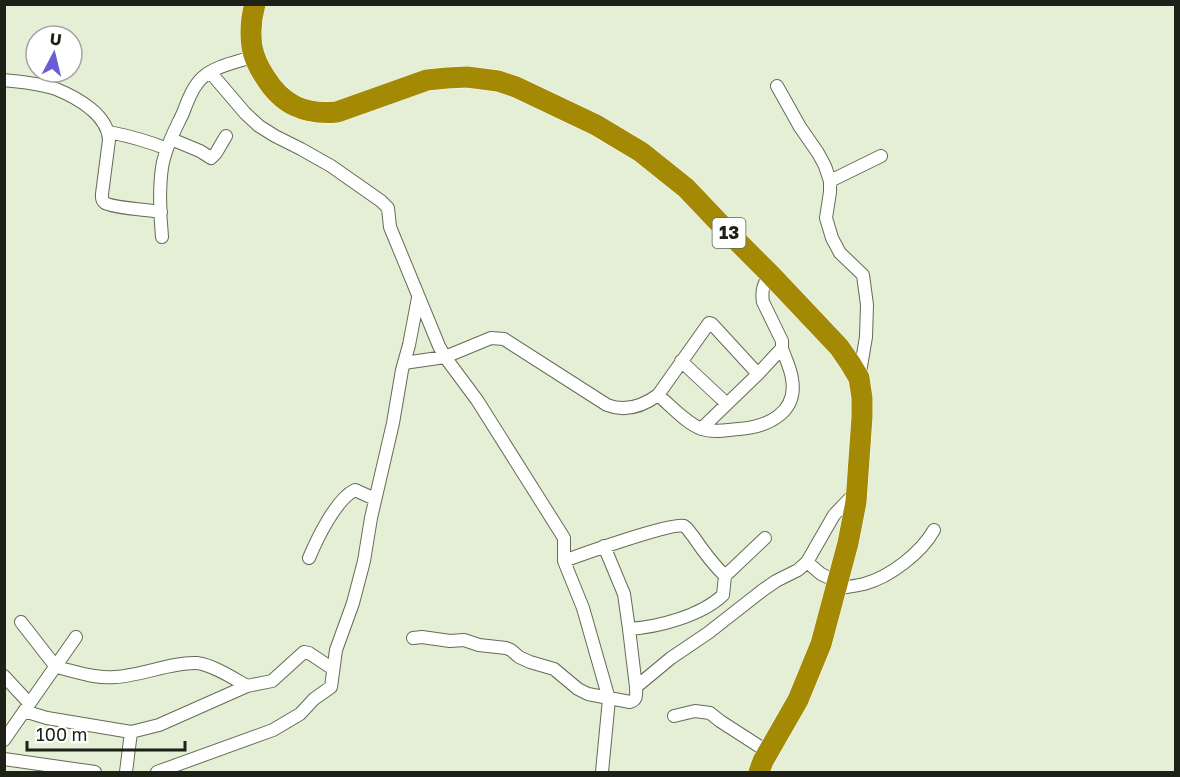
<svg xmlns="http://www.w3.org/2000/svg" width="1180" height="777" font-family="'Golos Text',sans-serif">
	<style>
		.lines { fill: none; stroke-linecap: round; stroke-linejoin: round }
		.street-casing { stroke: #636c55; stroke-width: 14 }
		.highway-casing { stroke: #fff; stroke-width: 22 }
		.street { stroke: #fff; stroke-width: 12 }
		.highway { stroke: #a48905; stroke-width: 21 }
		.labels { text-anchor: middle; stroke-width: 5; stroke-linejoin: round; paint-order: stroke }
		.shield { fill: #fff; stroke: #61645d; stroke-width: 1.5 }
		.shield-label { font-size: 18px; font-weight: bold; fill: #1d2118 }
	</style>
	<rect width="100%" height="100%" fill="#e4efd5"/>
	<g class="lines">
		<defs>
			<path id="street" d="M 210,72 L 245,113 L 259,126 L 275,136 L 301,149 L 331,166 L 381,201 L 388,208 L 390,227 L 439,346 L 445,357 L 477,400 L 564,538 L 564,561 L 583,608 L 609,699 L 602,772
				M 4,80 C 22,82 40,83 56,89 C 78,98 108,115 109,140 L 102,194 C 102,198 101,200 105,203 C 113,208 150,210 161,212
				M 777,86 L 800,127 L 818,153 L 825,166 L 830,181 L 830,192 L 826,218 L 832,238 L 840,253 L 863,275 L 867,305 L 866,337 L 859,378
				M 109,132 C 129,136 148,141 167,149
				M 171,139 L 200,151 L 211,158 L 216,153 L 226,136
				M 830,181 L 881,156
				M 162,237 C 160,216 158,175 165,155 C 169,140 177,126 183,113 C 188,100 193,86 203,77 C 217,65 238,62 255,56
				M 681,361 L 727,404
				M 404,363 L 445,357 L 491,338 L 504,339 L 607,405 C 625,412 643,406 658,395 L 709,323 L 712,324 L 758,374
				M 658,395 C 670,405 687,424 702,429 C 713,433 727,430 739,429 C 767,427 798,413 792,379 C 791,369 785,358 782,348
				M 701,429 L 758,374 L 782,348 L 782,341 L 763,302 C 761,290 764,283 770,274
				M 765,538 L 725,576 L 723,595 C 701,616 658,627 629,629 L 636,687 L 671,658 L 708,633 L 763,590 L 776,581 L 798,570 L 807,562 L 834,515 L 856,492
				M 604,546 L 624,594 L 629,629
				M 309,558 C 317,539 336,499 355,490 L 375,499
				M 564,561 C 580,555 672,522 684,526 C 688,528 690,533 693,536 C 703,551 712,563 725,576
				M 807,562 L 821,574 L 838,582
				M 836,589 C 846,587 855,586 864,584 C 890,577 921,553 934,530
				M 21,622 L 56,667 C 74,671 95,679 115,677 C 141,676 171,662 197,663 C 213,665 233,678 247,686
				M 413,638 L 422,637 L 450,641 L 464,640 L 479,645 L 506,648 L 511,650 L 519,657 L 530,662 L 554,669 L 578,689 L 588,694 L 630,702 C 638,700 636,693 636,687
				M 4,676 L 29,703
				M 24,711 L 47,718 L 131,732 L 159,725 L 247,686 L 272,681 L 304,652 L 309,653 L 333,669
				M 674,716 L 695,711 L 710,713 L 720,721 L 768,752
				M 4,740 L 76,637
				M 4,759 L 95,772
				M 126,772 L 131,732
				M 157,772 L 273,730 L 300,714 L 314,699 L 331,687 L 336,650 L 353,603 L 364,561 L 371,518 L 393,423 L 402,370 L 409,345 L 418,298"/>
			<path id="highway" d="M 255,4 C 251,18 250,33 252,47 C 254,58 259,68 265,77 C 282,105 305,115 337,112 L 427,80 L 447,78 L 467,77 L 498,81 L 516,87 L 596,125 L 641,152 L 686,188 L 725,229 L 770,274 L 839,347 L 850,363 L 859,378 L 862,398 L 862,417 L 856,502 L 848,543 L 821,644 L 798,700 L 763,761 L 759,772"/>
		</defs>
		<!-- street casing -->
		<use href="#street" class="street-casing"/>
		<!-- highway casing -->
		<use href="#highway" class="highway-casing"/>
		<!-- street -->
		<use href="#street" class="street"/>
		<!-- highway -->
		<use href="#highway" class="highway"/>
	</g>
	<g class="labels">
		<!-- shield labels -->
		<rect class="shield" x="712.5" y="218" width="33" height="30" rx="4.5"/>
		<g class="shield-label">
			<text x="729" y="239">13</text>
		</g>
	</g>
	<!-- border -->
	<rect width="1180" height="777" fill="none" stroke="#1d2118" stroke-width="12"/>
	<!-- north arrow -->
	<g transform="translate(54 54) rotate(7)"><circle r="28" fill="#ffffff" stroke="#a5a6a3" stroke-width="1.5"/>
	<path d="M0-4.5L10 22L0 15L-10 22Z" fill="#695cd5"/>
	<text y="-9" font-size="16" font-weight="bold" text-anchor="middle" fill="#1d2118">U</text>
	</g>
	<!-- scale -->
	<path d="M27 741v9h158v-9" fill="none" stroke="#1d2118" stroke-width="3"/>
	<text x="36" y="741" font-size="18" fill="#1d2118" stroke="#ffffff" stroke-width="4.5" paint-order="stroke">100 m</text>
</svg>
